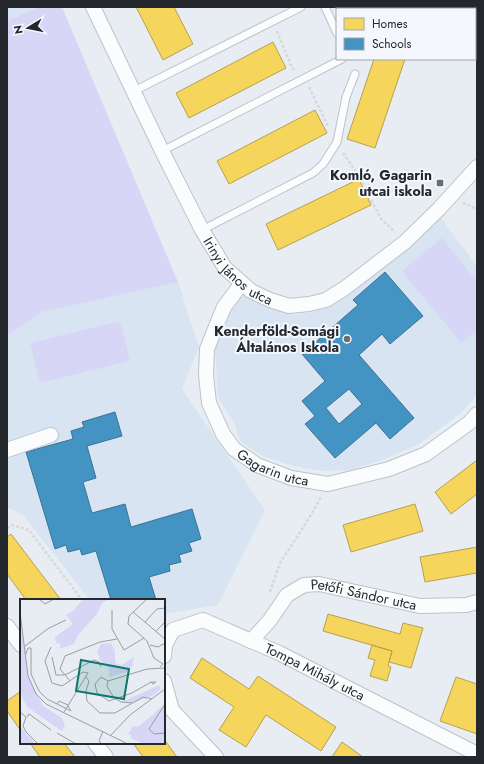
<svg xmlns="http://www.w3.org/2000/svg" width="484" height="764" font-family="Jost,sans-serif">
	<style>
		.built { fill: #d8e4f1 }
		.green { fill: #d8d6f6 }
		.homes { fill: #f6d55c; stroke: #b7a14e }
		.schools { fill: #4393c3; stroke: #3a7396; fill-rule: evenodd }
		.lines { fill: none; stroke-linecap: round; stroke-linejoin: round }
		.service-casing { stroke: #bec3c8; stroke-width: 9 }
		.minor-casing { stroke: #bec3c8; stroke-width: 16 }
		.path { stroke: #d6d9da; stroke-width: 2.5; stroke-dasharray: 3 2; stroke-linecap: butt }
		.service { stroke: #fbfcfd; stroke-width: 7 }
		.minor { stroke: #fbfcfd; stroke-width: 14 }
		.poi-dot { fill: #686d72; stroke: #f4f8fe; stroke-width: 1.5 }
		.labels { text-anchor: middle; stroke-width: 4; stroke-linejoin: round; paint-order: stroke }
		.poi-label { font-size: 14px; font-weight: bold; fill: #24282d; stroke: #f4f8fe; text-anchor: end }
		.street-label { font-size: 14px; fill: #24282d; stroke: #f4f8fe }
		.inset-road { fill: none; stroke: #999ea4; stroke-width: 1 }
		.view { fill: #0f766e; fill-opacity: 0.15; stroke: #0f766e; stroke-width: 2 }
		.inset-edge { fill: none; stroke: #24282d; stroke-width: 2 }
	</style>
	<rect width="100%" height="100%" fill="#e7edf3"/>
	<!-- built -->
	<path class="built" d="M 7,7 L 39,7 L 7,21 Z
		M 441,218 L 477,266 L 477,395 L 460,414 L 419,444 L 385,459 L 350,470 L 322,471 L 294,466 L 262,456 L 240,441 L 234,423 L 218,397 L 215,349 L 221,330 L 231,310 L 244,292 L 270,307 L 293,315 L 312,312 L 330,306 L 409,245 Z
		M 178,282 L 199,347 L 182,389 L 265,510 L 218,605 L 164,614 L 164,600 L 90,600 L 23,515 L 7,507 L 7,336 L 41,312 Z"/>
	<!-- green -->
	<path class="green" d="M 39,7 L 62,7 L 178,282 L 42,312 L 7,336 L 7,21 Z
		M 442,238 L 477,282 L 477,330 L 461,343 L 402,271 Z
		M 120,321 L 130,361 L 40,383 L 30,343 Z"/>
	<!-- homes -->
	<path class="homes" d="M 136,7 L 174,7 L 193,44 L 163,60 Z
		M 392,7 L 401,7 L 407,9 L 391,9 Z
		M 273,42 L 286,68 L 189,118 L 176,93 Z
		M 374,59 L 405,59 L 375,148 L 347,139 Z
		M 315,110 L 327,133 L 229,184 L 217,161 Z
		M 359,179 L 371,205 L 278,250 L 266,224 Z
		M 477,460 L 477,494 L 451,514 L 435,492 Z
		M 415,504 L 423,531 L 351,552 L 343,525 Z
		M 11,534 L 61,600 L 26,600 L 7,574 L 7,537 Z
		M 477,547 L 477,573 L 425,582 L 420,557 Z
		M 328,614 L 400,634 L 403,623 L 423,628 L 411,668 L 389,662 L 392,651 L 323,631 Z
		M 372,645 L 392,651 L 388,666 L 391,667 L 387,681 L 370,676 L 375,660 L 368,658 Z
		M 202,658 L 249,689 L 258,676 L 336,727 L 321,751 L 266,715 L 246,747 L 219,730 L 234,707 L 190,678 Z
		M 456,677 L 477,684 L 477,734 L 440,721 Z
		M 21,691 L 21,731 L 7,711 L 7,701 Z
		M 164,739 L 177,757 L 143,757 L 133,743 L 164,743 Z
		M 342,742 L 363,757 L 332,757 Z
		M 30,743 L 64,743 L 75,757 L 40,757 Z"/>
	<!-- schools -->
	<path class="schools" d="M 385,272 L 423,316 L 390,344 L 382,334 L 359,355 L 414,418 L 390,439 L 376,423 L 335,458 L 305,424 L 315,416 L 302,401 L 325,381 L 302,354 L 358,305 L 353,300 ZM 349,389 L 362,404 L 339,424 L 326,408 Z
		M 115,412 L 122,436 L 87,446 L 96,478 L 83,482 L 92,513 L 125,504 L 131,527 L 192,509 L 201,539 L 189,543 L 192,551 L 179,555 L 181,562 L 169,565 L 170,571 L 149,577 L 156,600 L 111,600 L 96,551 L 82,555 L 80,549 L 68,552 L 66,545 L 55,549 L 26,452 L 73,439 L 71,431 L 84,427 L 82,422 Z"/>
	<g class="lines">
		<defs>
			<path id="service" d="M 325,7 L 337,33
				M 134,91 L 301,7
				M 162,151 L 342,59
				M 202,230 L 313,173 L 323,164 L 337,142 L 346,97 L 355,74"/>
			<g id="minor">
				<path id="s1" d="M 93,7 L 162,151 L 202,230 L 225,268 L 251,291 L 270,300 L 289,306 L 309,304 L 326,300 L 345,288 L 405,242 L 439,209 L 477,167"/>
				<path d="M 449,7 L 450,9"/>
				<path d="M 475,47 L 477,50"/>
				<path id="s2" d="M 242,283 L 224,307 L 215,329 L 207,349 L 206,375 L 209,403 L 223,434 L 234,449 L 257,465 L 291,478 L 328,484 L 389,469 L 426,454 L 469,423 L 477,414"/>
				<path d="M 7,450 L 51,435"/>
				<path d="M 7,626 L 21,645"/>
				<path id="s3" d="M 251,641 L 270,620 L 287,595 L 304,585 L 319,584 L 420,606 L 466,605 L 477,602"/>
				<path id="s4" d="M 164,656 L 165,645 L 173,630 L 203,620 L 279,653 L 477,754"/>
				<path d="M 164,681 L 172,710 L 216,757"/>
				<path d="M 95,743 L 106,757"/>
			</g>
		</defs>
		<!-- service casing -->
		<use href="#service" class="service-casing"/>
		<!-- minor casing -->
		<use href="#minor" class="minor-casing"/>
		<!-- path -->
		<path class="path" d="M 277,31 L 292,68 L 296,71
			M 309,87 L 328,126
			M 343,153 L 358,175 L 381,219 L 395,232
			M 463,203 L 477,209
			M 7,528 L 12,525 L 29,530 L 82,600
			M 270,592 L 280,563 L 306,523 L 321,497"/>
		<!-- service -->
		<use href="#service" class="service"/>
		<!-- minor -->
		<use href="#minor" class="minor"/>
	</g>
	<!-- markers -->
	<g class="poi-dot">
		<rect x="436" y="179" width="8" height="8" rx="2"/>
		<circle cx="347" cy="339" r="4"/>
	</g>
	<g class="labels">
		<!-- poi labels -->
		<g class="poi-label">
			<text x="432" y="180">Komló, Gagarin<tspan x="432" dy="16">utcai iskola</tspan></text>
			<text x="339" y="336">Kenderföld-Somági<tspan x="339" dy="16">Általános Iskola</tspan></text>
		</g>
		<!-- street labels -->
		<g class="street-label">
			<text dy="5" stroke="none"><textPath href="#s1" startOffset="304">Irinyi János utca</textPath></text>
			<text dy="5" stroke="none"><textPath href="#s2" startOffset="226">Gagarin utca</textPath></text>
			<text dy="5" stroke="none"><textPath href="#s3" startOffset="139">Petőfi Sándor utca</textPath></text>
			<text dy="5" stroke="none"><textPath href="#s4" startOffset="183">Tompa Mihály utca</textPath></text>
		</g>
	</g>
	<!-- overview -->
	<g transform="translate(20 599)">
		<rect width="145" height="145" fill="#e7edf3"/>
		<path d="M 63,0 L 90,0 L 82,4 L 77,15 L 58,36 L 54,45 L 39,50 L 41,45 L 36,44 L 35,38 L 53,25 L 46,16 L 54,11 ZM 0,13 L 8,77 L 23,107 L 42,119 L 45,127 L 42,132 L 7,108 L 1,95 ZM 91,44 L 95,52 L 95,64 L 102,66 L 114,58 L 112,68 L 107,70 L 108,73 L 89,78 L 89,69 L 80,61 L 77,52 L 81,45 ZM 140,86 L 141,90 L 132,97 L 113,104 L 101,103 ZM 145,105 L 145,145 L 123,145 L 111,139 L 111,136 L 108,135 L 113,127 L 118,128 ZM 0,127 L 8,137 L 16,145 L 0,145 Z" fill="#d8d6f6"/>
		<path class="inset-road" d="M 19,0 L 25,5 L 34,0M 127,0 L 109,17 L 108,25 L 127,42 L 134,59 L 143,65 L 140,68M 92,11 L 92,30 L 104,51 L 124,39M 0,13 L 8,77 L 16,95 L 26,105 L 108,145M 113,13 L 145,40M 125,23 L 137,10 L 145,9M 136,32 L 145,23M 130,46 L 138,48 L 145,44M 5,47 L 29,29 L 46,21M 31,48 L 25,62 L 32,84 L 42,87 L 63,73 L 68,74 L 44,113M 6,55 L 8,49 L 11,49 L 11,75 L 19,92 L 27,100 L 51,112 L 48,107M 32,58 L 36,76 L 44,76M 45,76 L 74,61 L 79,63 L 81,68M 66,78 L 69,82 L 66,92 L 67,102 L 80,114 L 95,114 L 123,98 L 132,100M 50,82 L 40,70 L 45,57 L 80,43 L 97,40M 88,82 L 81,78 L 75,85 L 77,94 L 89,102 L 112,94 L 131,83 L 136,83 L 133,85 L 131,83M 112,104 L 101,103 L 94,99 L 87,87 L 88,82 L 127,70 L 145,69M 37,105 L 39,102 L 48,106M 145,105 L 129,130 L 134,135 L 145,134M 0,113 L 6,118 L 3,127 L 6,133 L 18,145M 7,118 L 9,115 L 31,131M 37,134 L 56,145M 91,136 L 110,116 L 145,90M 82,145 L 79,142 L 83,132"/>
		<path class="view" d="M 61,61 L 109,70 L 104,100 L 56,92 Z"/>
		<rect width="145" height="145" class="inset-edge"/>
	</g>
	<!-- border -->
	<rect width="484" height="764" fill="none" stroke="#24282d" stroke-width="16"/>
	<!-- legend -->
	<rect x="336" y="8" width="140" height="52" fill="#f4f8fe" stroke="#a1a5aa"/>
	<rect x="344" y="18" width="20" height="12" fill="#f6d55c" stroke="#a1a5aa"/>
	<text x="372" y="28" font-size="12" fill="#24282d">Homes</text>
	<rect x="344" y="38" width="20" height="12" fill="#4393c3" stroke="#a1a5aa"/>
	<text x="372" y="48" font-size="12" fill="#24282d">Schools</text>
	<!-- north arrow -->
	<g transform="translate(28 28) rotate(260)" stroke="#f4f8fe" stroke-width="3" paint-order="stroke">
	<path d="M0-3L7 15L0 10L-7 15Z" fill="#24282d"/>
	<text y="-6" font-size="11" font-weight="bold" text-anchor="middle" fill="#24282d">N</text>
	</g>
</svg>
